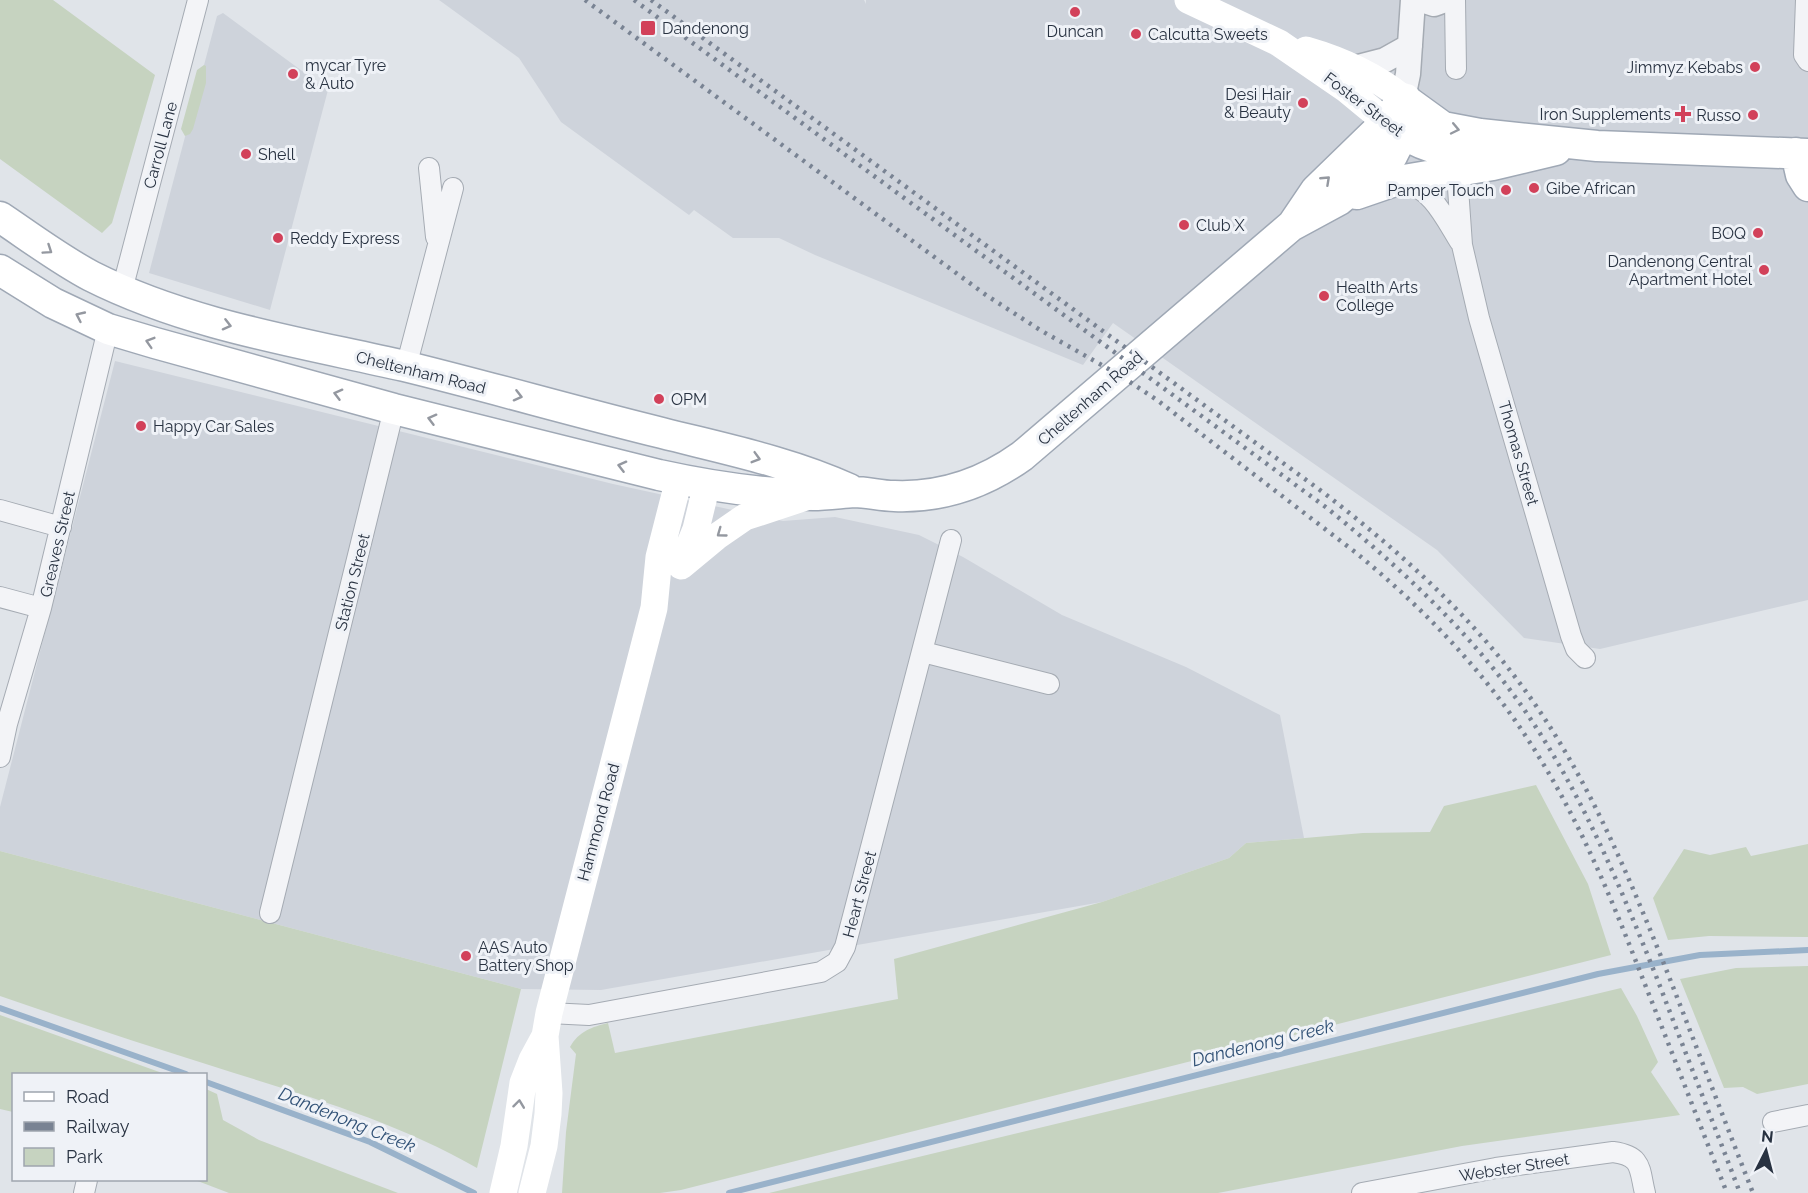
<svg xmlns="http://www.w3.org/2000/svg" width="1808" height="1193" font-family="Raleway,sans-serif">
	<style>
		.built { fill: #ced3db }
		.green { fill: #c6d3c0 }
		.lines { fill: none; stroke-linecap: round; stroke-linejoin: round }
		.stream { stroke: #99b2ca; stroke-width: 6 }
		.minor-casing { stroke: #a5abb3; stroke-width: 22 }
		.tertiary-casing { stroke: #a5abb3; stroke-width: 27 }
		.primary-casing { stroke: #9fa8b5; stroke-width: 33 }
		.minor { stroke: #f3f4f7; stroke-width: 20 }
		.tertiary { stroke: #f3f4f7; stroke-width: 24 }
		.secondary { stroke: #fff; stroke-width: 27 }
		.primary { stroke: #fff; stroke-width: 30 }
		.rail { stroke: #798393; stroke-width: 4.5; stroke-dasharray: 3 6; stroke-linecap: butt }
		.oneway { stroke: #9498a0 }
		.poi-dot { fill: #d2415a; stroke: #eff2f7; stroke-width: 2 }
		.labels { text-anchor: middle; stroke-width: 6; stroke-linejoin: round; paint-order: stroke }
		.poi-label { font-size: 16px; fill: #283241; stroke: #eff2f7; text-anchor: start }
		.street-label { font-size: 16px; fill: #283241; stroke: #eff2f7 }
		.water-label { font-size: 18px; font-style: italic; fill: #315176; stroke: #eff2f7 }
	</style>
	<rect width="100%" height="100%" fill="#e0e4e9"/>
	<!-- built -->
	<path class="built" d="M 439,0 L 864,0 L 866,4 L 866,0 L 1808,0 L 1808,600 L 1600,649 L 1524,638 L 1437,550 L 1113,323 L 1083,365 L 815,255 L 779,238 L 733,238 L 694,210 L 689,215 L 561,122 L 519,58 Z
		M 223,13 L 328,90 L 270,310 L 149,273 L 217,16 Z
		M 115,361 L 613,484 L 783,521 L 835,517 L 919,535 L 963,557 L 1062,615 L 1186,667 L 1280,715 L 1304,838 L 1246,843 L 1229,858 L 1102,902 L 601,990 L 521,989 L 0,851 L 0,807 Z"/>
	<!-- green -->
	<path class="green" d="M 0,0 L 53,0 L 155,75 L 112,223 L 102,233 L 0,159 Z
		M 204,65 L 206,66 L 206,83 L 193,129 L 190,134 L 185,136 L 181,129 L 197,70 Z
		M 1536,785 L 1588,884 L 1611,955 L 681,1190 L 660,1193 L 562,1193 L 566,1132 L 576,1054 L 570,1047 C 579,1031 592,1027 608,1023 L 615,1053 L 898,999 L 894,959 L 1102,902 L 1229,858 L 1246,843 L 1363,833 L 1430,832 L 1444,806 Z
		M 1808,844 L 1808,937 L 1709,936 L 1668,940 L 1653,898 L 1684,849 L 1710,855 L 1746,847 L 1751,856 Z
		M 0,851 L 521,989 L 477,1168 C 394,1120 300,1094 209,1065 C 139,1043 69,1020 0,996 Z
		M 1808,966 L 1808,1084 L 1757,1094 L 1743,1087 L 1724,1088 L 1680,979 L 1736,968 Z
		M 1621,988 L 1637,1016 L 1658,1062 L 1651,1072 L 1680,1115 L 1462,1146 L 1218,1193 L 769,1193 Z
		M 0,1015 L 165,1074 L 14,1074 L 13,1112 L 0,1109 Z
		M 206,1089 L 217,1094 L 223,1120 L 259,1140 L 398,1193 L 229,1193 L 195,1180 L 206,1180 Z"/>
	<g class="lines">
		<!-- stream -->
		<path class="stream" d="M 0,1008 L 186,1074
			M 206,1082 L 370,1142 L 474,1193
			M 729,1193 L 1598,974 L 1700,955 L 1808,950"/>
		<defs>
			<path id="minor" d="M 1455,0 L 1456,69
				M 1806,0 L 1804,55 L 1808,61
				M 429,168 L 436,237
				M 1469,169 L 1462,177 L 1458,188 L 1462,245 L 1479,318 L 1571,636 L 1576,649 L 1585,658
				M 1402,181 C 1432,188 1445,218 1460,242
				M 122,290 L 198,0
				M 406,367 L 453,188
				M 0,510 L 61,527
				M 0,597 L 41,608
				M 923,652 L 1049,684
				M 0,757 L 7,724 L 41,608 L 108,329
				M 270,913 L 394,409
				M 549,1013 L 589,1015 L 821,972 L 837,962 L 845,947 L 951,540
				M 1773,1122 L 1808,1115
				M 84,1193 L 87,1180
				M 1362,1193 L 1496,1168 L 1613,1152 C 1643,1156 1639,1169 1645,1193"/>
			<path id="tertiary" d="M 1422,0 L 1434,4 L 1445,0
				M 1354,68 L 1385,60 L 1410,46
				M 1403,98 L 1408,74 L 1413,0"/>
			<path id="primary" d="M 1388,124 C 1419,146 1445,155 1483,153
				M 1796,153 L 1801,175 L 1808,186
				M 1357,194 L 1392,182 L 1493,165 L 1556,150
				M 0,217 C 30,237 59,259 91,276 C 188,325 299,342 404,366 C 490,387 576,412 662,433 C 725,449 790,462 849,489
				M 1293,224 L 1316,190 L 1386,122 L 1403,98 L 1443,127 L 1480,134 L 1597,146 L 1808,154
				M 0,270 L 53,303 L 108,329 L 155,343 L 394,409 L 659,475 C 709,486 762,494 813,495 C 826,495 840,493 854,492 C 867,492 881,496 894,496 C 942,498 983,484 1022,456 L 1291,226 L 1339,200 L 1392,156 L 1403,134 L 1406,99"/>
		</defs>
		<!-- minor casing -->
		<use href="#minor" class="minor-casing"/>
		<!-- tertiary casing -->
		<use href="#tertiary" class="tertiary-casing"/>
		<!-- primary casing -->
		<use href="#primary" class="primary-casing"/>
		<!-- minor -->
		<use href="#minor" class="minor"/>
		<!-- tertiary -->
		<use href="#tertiary" class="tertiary"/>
		<!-- secondary -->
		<path class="secondary" d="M 1188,0 L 1279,43 L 1346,89 L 1386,122
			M 1306,50 C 1341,60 1374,75 1403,98
			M 683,561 L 696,529 L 707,484
			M 681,566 L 716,537 L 745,517 L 806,497
			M 503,1193 L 514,1146 L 523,1083 L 532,1060 L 545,1036
			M 532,1193 L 544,1146 L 548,1114 L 549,1093 L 545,1036 L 549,1013 L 654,608 L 659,557 L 679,479"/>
		<!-- primary -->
		<use href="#primary" class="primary"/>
		<!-- rail -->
		<path class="rail" d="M 585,0 L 986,295 L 1040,330 L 1121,376 L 1157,400 L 1355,552 C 1426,610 1491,678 1539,757 C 1583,828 1614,905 1644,982 C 1672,1052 1699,1123 1727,1193
			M 634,0 L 1327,508 C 1395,564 1460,622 1513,694 C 1577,781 1618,881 1658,981 C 1685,1052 1713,1122 1740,1193
			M 651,0 L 1324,493 C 1400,552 1471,615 1527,693 C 1587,776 1626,870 1664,964 C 1694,1040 1723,1117 1753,1193"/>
	</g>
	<!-- one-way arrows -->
	<defs><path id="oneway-chevron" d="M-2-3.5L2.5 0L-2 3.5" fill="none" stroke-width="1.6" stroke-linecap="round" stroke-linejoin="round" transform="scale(1.5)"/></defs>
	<g class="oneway">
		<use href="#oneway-chevron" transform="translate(1455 129) rotate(12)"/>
		<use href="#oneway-chevron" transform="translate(1326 180) rotate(-43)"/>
		<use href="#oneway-chevron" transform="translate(48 250) rotate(34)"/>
		<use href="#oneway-chevron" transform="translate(80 316) rotate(-155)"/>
		<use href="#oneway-chevron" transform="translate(227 325) rotate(14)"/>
		<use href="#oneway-chevron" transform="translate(150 342) rotate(-163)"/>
		<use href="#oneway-chevron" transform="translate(338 394) rotate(-165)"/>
		<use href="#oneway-chevron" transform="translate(518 396) rotate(14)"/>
		<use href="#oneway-chevron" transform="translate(432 419) rotate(-165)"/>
		<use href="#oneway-chevron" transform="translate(756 458) rotate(16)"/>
		<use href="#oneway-chevron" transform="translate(622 466) rotate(-166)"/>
		<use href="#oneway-chevron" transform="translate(721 533) rotate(144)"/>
		<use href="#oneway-chevron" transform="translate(519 1104) rotate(-83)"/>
	</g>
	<!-- markers -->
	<g class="poi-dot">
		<circle cx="1075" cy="12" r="6"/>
		<rect x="640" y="20" width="16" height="16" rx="3"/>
		<circle cx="1136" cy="34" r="6"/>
		<circle cx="1755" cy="67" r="6"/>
		<circle cx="293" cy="74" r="6"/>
		<circle cx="1303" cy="103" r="6"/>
		<path d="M1680 105h6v6h6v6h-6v6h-6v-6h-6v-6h6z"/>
		<circle cx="1753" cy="115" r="6"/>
		<circle cx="246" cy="154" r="6"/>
		<circle cx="1534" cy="188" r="6"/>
		<circle cx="1506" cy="190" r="6"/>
		<circle cx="1184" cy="225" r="6"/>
		<circle cx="1758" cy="233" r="6"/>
		<circle cx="278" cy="238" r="6"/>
		<circle cx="1764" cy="270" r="6"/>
		<circle cx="1324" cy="296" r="6"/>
		<circle cx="659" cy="399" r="6"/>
		<circle cx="141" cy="426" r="6"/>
		<circle cx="466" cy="956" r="6"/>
	</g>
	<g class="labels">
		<!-- poi labels -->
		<g class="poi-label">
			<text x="662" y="34">Dandenong</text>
			<text x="1075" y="37" text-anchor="middle">Duncan</text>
			<text x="1148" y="40">Calcutta Sweets</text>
			<text x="305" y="71">mycar Tyre<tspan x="305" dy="18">&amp; Auto</tspan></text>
			<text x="1743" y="73" text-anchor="end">Jimmyz Kebabs</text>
			<text x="1291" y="100" text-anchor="end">Desi Hair<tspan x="1291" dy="18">&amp; Beauty</tspan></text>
			<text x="1671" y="120" text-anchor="end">Iron Supplements</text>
			<text x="1741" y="121" text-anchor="end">Russo</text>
			<text x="258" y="160">Shell</text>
			<text x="1546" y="194">Gibe African</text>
			<text x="1494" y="196" text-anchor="end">Pamper Touch</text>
			<text x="1196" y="231">Club X</text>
			<text x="1746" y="239" text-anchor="end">BOQ</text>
			<text x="290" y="244">Reddy Express</text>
			<text x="1752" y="267" text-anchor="end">Dandenong Central<tspan x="1752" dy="18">Apartment Hotel</tspan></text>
			<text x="1336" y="293">Health Arts<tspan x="1336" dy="18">College</tspan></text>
			<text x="671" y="405">OPM</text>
			<text x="153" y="432">Happy Car Sales</text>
			<text x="478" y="953">AAS Auto<tspan x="478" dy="18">Battery Shop</tspan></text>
		</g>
		<!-- street labels -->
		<g class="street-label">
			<text transform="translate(1364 104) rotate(37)" y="6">Foster Street</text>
			<text transform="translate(160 145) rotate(-75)" y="6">Carroll Lane</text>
			<text transform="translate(421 372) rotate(14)" y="6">Cheltenham Road</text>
			<text transform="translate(1090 398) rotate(-41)" y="6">Cheltenham Road</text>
			<text transform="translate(1519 453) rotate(74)" y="6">Thomas Street</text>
			<text transform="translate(57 544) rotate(-77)" y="6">Greaves Street</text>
			<text transform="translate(352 582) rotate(-76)" y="6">Station Street</text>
			<text transform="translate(598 822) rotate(-75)" y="6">Hammond Road</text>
			<text transform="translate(859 894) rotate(-75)" y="6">Heart Street</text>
			<text transform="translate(1514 1167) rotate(-9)" y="6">Webster Street</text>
		</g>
		<!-- water labels -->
		<g class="water-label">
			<text transform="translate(1263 1043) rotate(-14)" y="6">Dandenong Creek</text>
			<text transform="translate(347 1120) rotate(22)" y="6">Dandenong Creek</text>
		</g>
	</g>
	<!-- legend -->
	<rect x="12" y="1073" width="195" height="108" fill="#eff2f7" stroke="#9fa5ae" stroke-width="1.5"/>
	<rect x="24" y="1092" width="30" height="9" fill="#ffffff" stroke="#9fa5ae" stroke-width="1.5"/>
	<text x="66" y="1103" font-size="18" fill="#283241">Road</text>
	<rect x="24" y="1122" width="30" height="9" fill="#798393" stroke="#9fa5ae" stroke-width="1.5"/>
	<text x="66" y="1133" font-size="18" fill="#283241">Railway</text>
	<rect x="24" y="1148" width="30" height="18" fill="#c6d3c0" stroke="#9fa5ae" stroke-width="1.5"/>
	<text x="66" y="1163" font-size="18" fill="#283241">Park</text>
	<!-- north arrow -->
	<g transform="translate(1766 1151) rotate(6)" stroke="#eff2f7" stroke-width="4.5" paint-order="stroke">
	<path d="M0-4.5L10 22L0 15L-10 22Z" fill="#283241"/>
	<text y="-9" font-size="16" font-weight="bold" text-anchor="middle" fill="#283241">N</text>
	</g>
</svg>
